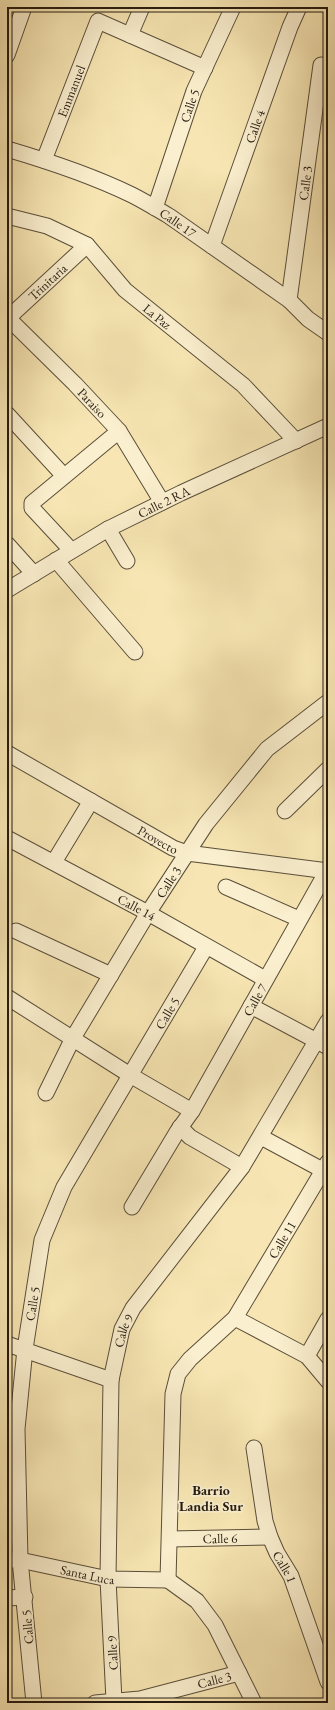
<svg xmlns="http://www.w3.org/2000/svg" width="335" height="1710" font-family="'EB Garamond',serif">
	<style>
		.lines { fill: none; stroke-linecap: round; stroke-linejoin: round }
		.street-casing { stroke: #5a4e3a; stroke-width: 17 }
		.street { stroke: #faefce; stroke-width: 15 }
		.labels { text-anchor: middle; stroke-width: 3.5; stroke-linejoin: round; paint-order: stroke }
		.street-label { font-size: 13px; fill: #251b11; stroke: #faefce }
		.neighbourhood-label { font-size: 14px; font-weight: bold; fill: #251b11; stroke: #faefce }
	</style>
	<rect width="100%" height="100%" fill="#f7e6b3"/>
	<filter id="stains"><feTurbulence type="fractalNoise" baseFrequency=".005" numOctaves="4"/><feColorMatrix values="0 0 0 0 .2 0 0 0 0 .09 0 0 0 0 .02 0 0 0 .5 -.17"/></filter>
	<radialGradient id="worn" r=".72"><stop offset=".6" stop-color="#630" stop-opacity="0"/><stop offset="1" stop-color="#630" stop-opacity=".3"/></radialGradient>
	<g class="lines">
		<defs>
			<g id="street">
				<path d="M 130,35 L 142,7"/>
				<path d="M 7,55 L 24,7"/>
				<path id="s1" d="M 7,149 C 48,161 93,176 132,195 C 144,201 157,209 169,216 L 289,300 L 308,319 L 328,333"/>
				<path id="s2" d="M 44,160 L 98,21 L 205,68"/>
				<path id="s3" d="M 155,208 L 194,91 L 233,7"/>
				<path id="s4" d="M 7,216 L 47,226 L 87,245 L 125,290 L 243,385 L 296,441"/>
				<path id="s5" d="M 212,246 L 290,27 L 299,7"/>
				<path id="s6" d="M 289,300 L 321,65"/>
				<path id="s7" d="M 7,317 L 75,384 L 119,431 L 162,502"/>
				<path id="s8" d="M 7,319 L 87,245"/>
				<path d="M 7,414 L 64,476"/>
				<path d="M 108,529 L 127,561"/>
				<path d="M 7,544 L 34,574"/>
				<path d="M 71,550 L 32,508 L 32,503 L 119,431"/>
				<path d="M 56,560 L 135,652"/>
				<path id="s9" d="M 7,590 L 108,529 L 181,493 L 328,426"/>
				<path id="s10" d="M 7,753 L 173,848 L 187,853 L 328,871"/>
				<path d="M 285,811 L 328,769"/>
				<path id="s11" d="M 7,838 L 148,913 L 265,979"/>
				<path d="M 54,862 L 91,801"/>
				<path d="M 226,887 L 299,919"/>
				<path d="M 16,931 L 111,975"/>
				<path d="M 7,997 L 130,1075 L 192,1111"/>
				<path d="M 251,1006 L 328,1047"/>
				<path id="s12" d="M 46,1093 L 73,1038 L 148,913 L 206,824 L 267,749 L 328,702"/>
				<path d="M 180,1127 L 190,1137 L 242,1167"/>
				<path d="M 261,1137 L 328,1173"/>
				<path id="s13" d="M 132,1207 L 177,1132 L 192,1111 L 327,871"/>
				<path d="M 235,1318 L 307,1356 L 328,1381"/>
				<path d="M 7,1344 L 111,1380"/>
				<path d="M 307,1356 L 328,1319"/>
				<path id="s14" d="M 254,1448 L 265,1521 L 270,1537 L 277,1553 L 291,1576 L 328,1682"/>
				<path id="s15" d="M 170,1539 L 270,1537"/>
				<path id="s16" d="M 7,1560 L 20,1560 L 108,1579 L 168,1580"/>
				<path id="s17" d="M 168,1580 L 173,1394 L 178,1374 L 190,1359 L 235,1318 L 328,1162"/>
				<path d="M 168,1580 L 197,1601 L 215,1625 L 254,1703"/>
				<path d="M 7,1598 L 25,1597"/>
				<path id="s18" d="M 114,1701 L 108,1579 L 111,1380 L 122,1329 L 133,1308 L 242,1167 L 328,1021"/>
				<path id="s19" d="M 34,1703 L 20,1560 L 17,1429 L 25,1349 L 42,1240 L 64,1187 L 206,947"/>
				<path id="s20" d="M 95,1703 L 140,1699 L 239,1673"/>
			</g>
		</defs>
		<!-- street casing -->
		<use href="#street" class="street-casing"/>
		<!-- street -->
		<use href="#street" class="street"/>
	</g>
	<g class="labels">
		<!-- street labels -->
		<g class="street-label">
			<text dy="5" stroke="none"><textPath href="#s2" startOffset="74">Emmanuel</textPath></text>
			<text dy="5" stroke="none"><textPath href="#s3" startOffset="108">Calle 5</textPath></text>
			<text dy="5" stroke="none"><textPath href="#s5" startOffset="127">Calle 4</textPath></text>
			<text dy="5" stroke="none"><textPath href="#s6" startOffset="118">Calle 3</textPath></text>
			<text dy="5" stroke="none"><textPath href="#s1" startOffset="187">Calle 17</textPath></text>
			<text dy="5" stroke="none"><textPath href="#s8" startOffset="55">Trinitaria</textPath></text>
			<text dy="5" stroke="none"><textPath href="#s4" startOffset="186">La Paz</textPath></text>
			<text dy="5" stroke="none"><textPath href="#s7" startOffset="121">Paraiso</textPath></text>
			<text dy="5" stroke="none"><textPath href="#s9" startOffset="180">Calle 2 RA</textPath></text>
			<text dy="5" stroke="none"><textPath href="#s10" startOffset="174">Proyecto</textPath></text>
			<text dy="5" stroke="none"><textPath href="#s12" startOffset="244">Calle 3</textPath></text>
			<text dy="5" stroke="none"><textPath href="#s11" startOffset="147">Calle 14</textPath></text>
			<text dy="5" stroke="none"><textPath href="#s13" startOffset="241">Calle 7</textPath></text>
			<text dy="5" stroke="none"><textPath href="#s19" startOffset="725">Calle 5</textPath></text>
			<text dy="5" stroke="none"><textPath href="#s17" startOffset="378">Calle 11</textPath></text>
			<text dy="5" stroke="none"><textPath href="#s19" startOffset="401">Calle 5</textPath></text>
			<text dy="5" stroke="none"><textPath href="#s18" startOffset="372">Calle 9</textPath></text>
			<text dy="5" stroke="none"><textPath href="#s15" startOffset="50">Calle 6</textPath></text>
			<text dy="5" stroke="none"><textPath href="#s14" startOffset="124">Calle 1</textPath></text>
			<text dy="5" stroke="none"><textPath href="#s16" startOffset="82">Santa Luca</textPath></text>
			<text transform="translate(27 1627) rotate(-95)" y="5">Calle 5</text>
			<text transform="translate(112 1653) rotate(-93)" y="5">Calle 9</text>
			<text dy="5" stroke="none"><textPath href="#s20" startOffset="122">Calle 3</textPath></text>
		</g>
		<!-- neighbourhood labels -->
		<g class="neighbourhood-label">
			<text x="211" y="1495">Barrio<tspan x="211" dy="16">Landia Sur</tspan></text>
		</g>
	</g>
	<!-- margin -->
	<rect width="335" height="1710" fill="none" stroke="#f7e6b3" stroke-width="24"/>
	<rect x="8" y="8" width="319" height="1694" fill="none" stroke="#251b11" stroke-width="2"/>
	<rect x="12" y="12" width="311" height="1686" fill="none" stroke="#251b11"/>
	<rect width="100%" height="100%" filter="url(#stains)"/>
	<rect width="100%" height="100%" fill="url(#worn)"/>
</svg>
